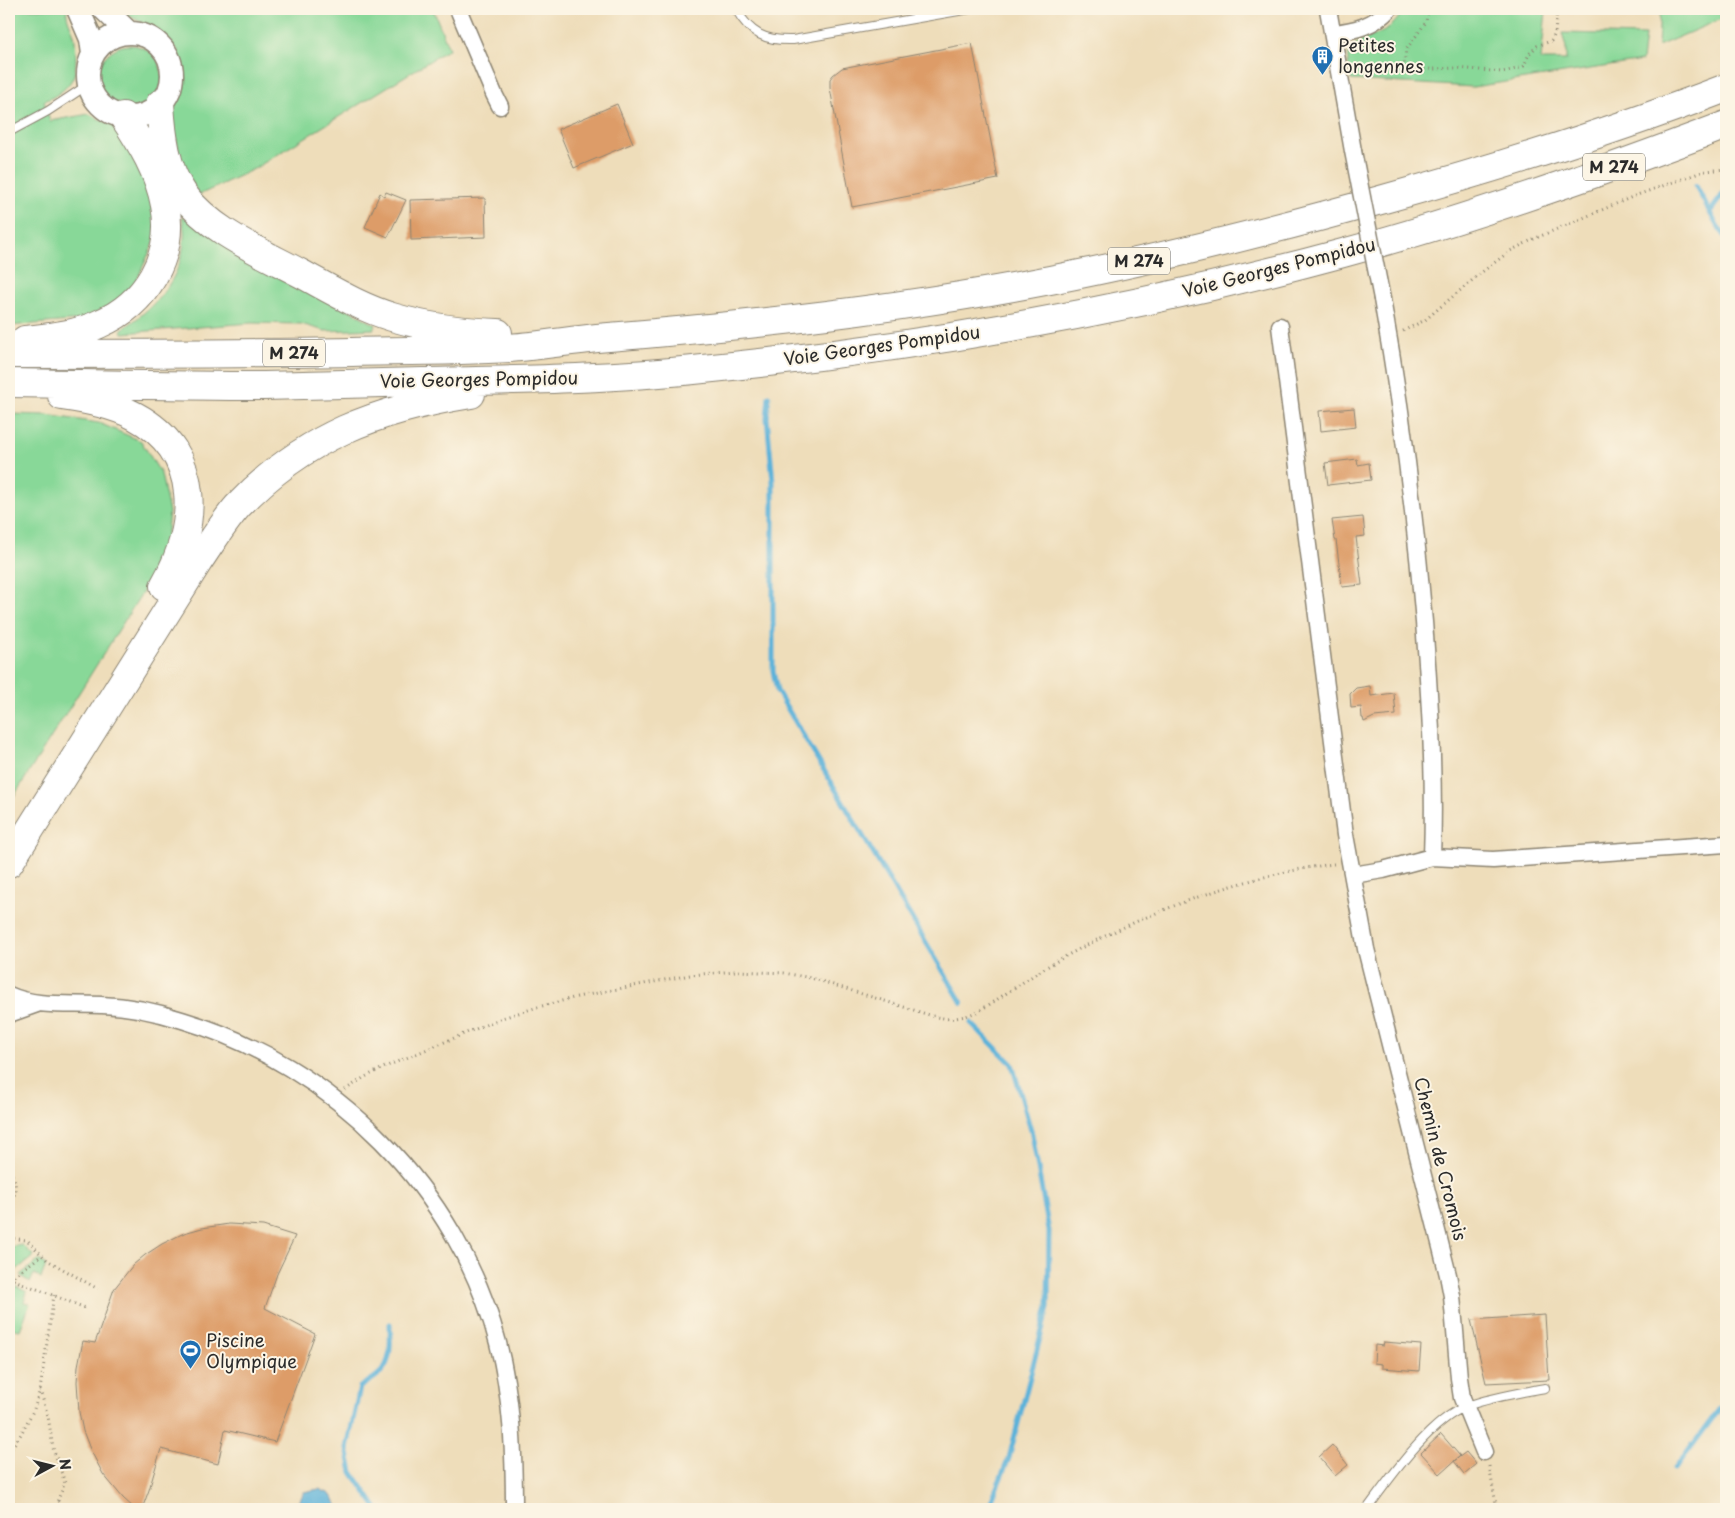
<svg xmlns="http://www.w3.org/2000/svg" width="1735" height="1518" font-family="'Playpen Sans',sans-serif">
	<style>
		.green { fill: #88d898; stroke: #5a8262 }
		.water { fill: #5db2d9; stroke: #446e82 }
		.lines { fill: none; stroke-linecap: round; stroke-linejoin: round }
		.stream { stroke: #5db2d9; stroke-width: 5 }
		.building { fill: #dd9c67 }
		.service-casing { stroke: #8c8472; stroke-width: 10 }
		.minor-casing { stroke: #8c8472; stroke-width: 19 }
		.secondary-casing { stroke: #8c8472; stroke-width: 25 }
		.trunk-casing { stroke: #8c8472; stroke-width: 30 }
		.path { stroke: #8c8472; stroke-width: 3; stroke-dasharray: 1 4; stroke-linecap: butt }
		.service { stroke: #fff; stroke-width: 8 }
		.minor { stroke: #fff; stroke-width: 16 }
		.secondary { stroke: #fff; stroke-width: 22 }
		.trunk { stroke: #fff; stroke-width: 28 }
		.minor-bridge-casing { stroke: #8c8472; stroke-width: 19; stroke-linecap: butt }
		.minor-bridge { stroke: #fff; stroke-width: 16 }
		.labels { text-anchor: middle; stroke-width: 4; stroke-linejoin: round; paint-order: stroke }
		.shield { fill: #fcf5e5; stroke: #6a6863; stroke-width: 1 }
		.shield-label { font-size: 16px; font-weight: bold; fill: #2b2b2b }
		.poi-label { font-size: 18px; fill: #2b2b2b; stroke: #fcf5e5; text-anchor: start }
		.street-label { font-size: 18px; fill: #2b2b2b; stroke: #fcf5e5 }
	</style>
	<rect width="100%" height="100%" fill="#fcf5e5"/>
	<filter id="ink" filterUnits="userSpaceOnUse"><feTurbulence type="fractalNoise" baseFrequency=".02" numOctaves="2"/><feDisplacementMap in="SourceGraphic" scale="10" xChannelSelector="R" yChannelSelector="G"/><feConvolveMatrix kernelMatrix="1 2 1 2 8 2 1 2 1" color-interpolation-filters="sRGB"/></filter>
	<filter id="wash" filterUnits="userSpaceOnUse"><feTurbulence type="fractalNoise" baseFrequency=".0096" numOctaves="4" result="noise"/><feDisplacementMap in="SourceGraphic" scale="20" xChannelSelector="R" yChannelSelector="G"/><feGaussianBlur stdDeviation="1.12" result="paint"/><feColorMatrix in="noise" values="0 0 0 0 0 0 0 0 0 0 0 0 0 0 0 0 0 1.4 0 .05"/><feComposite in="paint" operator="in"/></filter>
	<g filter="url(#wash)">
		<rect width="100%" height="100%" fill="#eeddba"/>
		<!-- green -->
		<path class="green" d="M 9,9 L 67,9 C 66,20 71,25 74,35 C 76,43 77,68 74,75 C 70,87 56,97 44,101 L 50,121 L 89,114 L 126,132 L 137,153 L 156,219 L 155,240 L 131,293 L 83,320 L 9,326 Z
			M 118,9 L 433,9 L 449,49 L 254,169 L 199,195 L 182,166 L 170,107 L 180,83 L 183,67 L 177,49 L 159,31 L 121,12 Z
			M 1404,9 L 1531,9 L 1546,11 L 1541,60 L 1566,60 L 1566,48 L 1562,33 L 1645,35 L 1642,61 L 1473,87 L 1351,80 C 1350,72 1347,63 1348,56 C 1351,41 1375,37 1386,30 C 1394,24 1400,17 1404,9 Z
			M 1660,9 L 1726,9 L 1726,17 L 1658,46 Z
			M98 77a32 32 0 1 1 64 0a32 32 0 1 1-64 0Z
			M 182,216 L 376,325 L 374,329 L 325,331 L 301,324 L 251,323 L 123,333 L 121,330 C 153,309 182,280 184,239 C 185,232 183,223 182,216 Z
			M 9,414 L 47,415 L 99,423 L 141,441 L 161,474 L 169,512 L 166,541 L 152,577 L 9,804 Z
			M 22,1245 L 34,1256 L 15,1271 L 12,1269 L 10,1271 L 9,1271 L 9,1247 Z
			M 39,1260 L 46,1265 L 41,1278 L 34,1274 L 30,1283 L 20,1275 Z
			M 9,1283 L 27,1292 L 24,1302 L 30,1304 L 20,1330 L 9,1328 Z"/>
		<!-- water -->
		<path class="water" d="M 319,1489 L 330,1494 L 340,1509 L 296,1509 L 304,1492 Z"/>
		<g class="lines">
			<!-- stream -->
			<path class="stream" d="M 1696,186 L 1716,224 L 1726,237
				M 1710,212 L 1726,190
				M 769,396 L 767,418 L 773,481 L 773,671 L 777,691 L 962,1003
				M 971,1023 L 1012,1064 L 1032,1134 L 1049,1231 L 1048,1307 L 1009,1458 L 988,1509
				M 1675,1469 L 1726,1400
				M 377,1509 L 352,1472 L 347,1448 L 360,1387 C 366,1383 374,1379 380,1373 C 393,1361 390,1340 390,1324"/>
		</g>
		<g id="blocks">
			<!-- building -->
			<path class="building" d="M 972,43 L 998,179 L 852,207 L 830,88 L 830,79 L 833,75 L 842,68 Z
				M 617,104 L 633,143 L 574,168 L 558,129 Z
				M 386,192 L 406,200 L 388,237 L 365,227 L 380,193 L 384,196 Z
				M 485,198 L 486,237 L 411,240 L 410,200 Z
				M 1354,408 L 1356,427 L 1321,431 L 1319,411 Z
				M 1357,459 L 1358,465 L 1369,463 L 1371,480 L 1328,485 L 1325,463 Z
				M 1363,517 L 1365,536 L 1356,537 L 1362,585 L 1342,587 L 1336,540 L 1335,540 L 1332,520 Z
				M 1370,686 L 1371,696 L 1394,693 L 1396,715 L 1374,717 L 1364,722 L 1363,718 L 1362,718 L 1361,707 L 1351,708 L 1350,694 L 1356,688 Z
				M 229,1224 L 263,1226 L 295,1236 L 277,1274 L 265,1308 L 315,1334 L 275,1442 L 225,1430 L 218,1464 L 161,1449 L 149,1490 L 142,1509 L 135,1509 L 123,1498 L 103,1474 L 90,1449 L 83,1431 L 79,1412 L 77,1382 L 78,1366 L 83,1341 L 95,1343 L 114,1289 L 133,1265 L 145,1255 L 162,1244 L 184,1233 L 202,1228 Z
				M 1545,1315 L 1549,1380 L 1486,1383 L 1471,1320 Z
				M 1384,1342 L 1421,1345 L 1419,1371 L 1382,1368 L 1382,1364 L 1374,1363 L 1375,1345 L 1383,1346 Z
				M 1441,1434 L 1460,1456 L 1440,1474 L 1421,1453 Z
				M 1332,1445 L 1348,1465 L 1335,1476 L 1319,1457 Z
				M 1466,1452 L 1476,1464 L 1464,1474 L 1454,1461 Z"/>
		</g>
	</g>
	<g filter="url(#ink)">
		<use href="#blocks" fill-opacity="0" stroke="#8c8472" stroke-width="1"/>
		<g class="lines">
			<defs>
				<path id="service" d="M 736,9 C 750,34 765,41 793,40 L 970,9
					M 9,132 L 48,111 L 89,84
					M 1367,1509 C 1390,1478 1430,1420 1467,1406 C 1492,1397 1519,1393 1545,1388"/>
				<path id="minor" d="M 458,9 L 494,94 L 500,106
					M 1328,9 L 1353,151
					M 1332,33 C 1354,31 1374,26 1389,9
					M 1382,299 C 1401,406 1415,514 1424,622 C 1430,700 1435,779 1432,857
					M 1280,326 L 1345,835 L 1366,949 L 1448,1275 L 1452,1296 L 1459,1378 L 1462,1398 L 1484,1452
					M 1353,875 L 1383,870 L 1432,857 L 1493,860 L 1726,844
					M 9,995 C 37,1008 71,1003 102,1005 C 129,1006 157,1012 182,1020 C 333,1065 458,1190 498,1343 C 512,1397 514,1453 514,1509
					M 9,1014 L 37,1004"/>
				<path id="secondary" d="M 78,9 L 91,39 L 93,54
					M 104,9 L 128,32
					M88 75a42 42 0 1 1 84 0a42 42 0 1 1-84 0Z"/>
				<path id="trunk" d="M 160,104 C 162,135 165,168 184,195 C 210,231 261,252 300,273 C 330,289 359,307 392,317 C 426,327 462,332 498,333
					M 25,340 C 50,337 76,335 99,324 C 146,304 175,256 165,205 C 159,172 141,143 123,116
					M 9,354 C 123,354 237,354 352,352 C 404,351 457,351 510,348 C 539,346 568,341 597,338 C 749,326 901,309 1050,280 C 1163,258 1274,230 1384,199 C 1499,167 1614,131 1726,88
					M 9,383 C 94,384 179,386 264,386 C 317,385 369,383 422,382 C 516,380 610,379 703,369 C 919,348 1133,310 1343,253 C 1473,218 1600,173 1726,125
					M 62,396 C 87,400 113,404 135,416 C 204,453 198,528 164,586
					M 9,863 L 198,562 C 211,543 223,523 238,506 C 304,436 379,409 471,394"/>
			</defs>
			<!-- service casing -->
			<use href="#service" class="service-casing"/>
			<!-- minor casing -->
			<use href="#minor" class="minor-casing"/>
			<!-- secondary casing -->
			<use href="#secondary" class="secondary-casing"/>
			<!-- trunk casing -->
			<use href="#trunk" class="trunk-casing"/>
			<!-- path -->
			<path class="path" d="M 1428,9 L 1426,22 L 1406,50 L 1404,65 L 1409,70 L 1457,68 L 1503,72 L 1520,68 L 1524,66 L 1529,54 L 1537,46 L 1551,41 L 1555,34 L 1557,9
				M 1403,331 L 1425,320 L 1482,272 L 1510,251 L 1536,238 L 1637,195 L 1705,171 L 1726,169
				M 345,1090 L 365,1077 L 387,1066 L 502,1018 L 538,1007 L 577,997 L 690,975 L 736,971 L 784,973 L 811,978 L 936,1017 L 950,1019 L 966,1016 L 979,1011 C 1008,993 1036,972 1066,956 C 1148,912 1242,875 1334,864
				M 9,1171 C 21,1183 13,1199 9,1214
				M 9,1238 L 27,1240 L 47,1260 L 98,1289
				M 9,1278 L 88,1309
				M 10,1279 L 42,1255
				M 40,1390 L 48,1416 L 53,1448 L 65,1483 L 54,1509
				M 9,1452 L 21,1434 L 34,1409 L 40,1390 L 54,1295
				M 1489,1466 L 1497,1509
				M 58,1501 L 65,1509"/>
			<!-- service -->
			<use href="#service" class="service"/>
			<!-- minor -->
			<use href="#minor" class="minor"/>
			<!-- secondary -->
			<use href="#secondary" class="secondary"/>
			<!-- trunk -->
			<use href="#trunk" class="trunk"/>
			<defs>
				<path id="minor-bridge" d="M 1353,151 L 1382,299"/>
			</defs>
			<!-- minor-bridge casing -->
			<use href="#minor-bridge" class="minor-bridge-casing"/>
			<!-- minor-bridge -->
			<use href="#minor-bridge" class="minor-bridge"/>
		</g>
	</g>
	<!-- icons -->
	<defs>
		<symbol id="building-pin" viewBox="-11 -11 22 30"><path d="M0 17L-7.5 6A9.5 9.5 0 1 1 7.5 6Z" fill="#1f6fb2" stroke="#fcf5e5"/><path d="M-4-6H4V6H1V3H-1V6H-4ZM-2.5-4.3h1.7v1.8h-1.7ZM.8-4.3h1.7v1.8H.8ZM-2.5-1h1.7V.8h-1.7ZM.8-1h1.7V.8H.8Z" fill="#fff"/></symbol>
		<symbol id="stadium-pin" viewBox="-11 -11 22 30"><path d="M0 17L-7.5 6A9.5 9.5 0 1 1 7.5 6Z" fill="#1f6fb2" stroke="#fcf5e5"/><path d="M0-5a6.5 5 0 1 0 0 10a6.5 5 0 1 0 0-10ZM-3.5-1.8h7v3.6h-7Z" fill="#fff"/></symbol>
	</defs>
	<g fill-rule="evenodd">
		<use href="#building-pin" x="1310" y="44" width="25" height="34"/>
		<use href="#stadium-pin" x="178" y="1338" width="25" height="34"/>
	</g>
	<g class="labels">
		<!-- shield labels -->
		<g class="shield">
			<rect x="1583" y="153.5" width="62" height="27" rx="4"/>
			<rect x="1108" y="247.5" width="62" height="27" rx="4"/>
			<rect x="263" y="339.5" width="62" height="27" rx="4"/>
		</g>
		<g class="shield-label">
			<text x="1614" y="173">M 274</text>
			<text x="1139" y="267">M 274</text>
			<text x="294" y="359">M 274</text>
		</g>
		<!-- poi labels -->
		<g class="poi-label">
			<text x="1338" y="52">Petites<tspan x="1338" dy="21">longennes</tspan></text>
			<text x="206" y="1347">Piscine<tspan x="206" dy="21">Olympique</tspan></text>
		</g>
		<!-- street labels -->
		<g class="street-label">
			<text transform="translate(1279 268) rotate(-14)" y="6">Voie Georges Pompidou</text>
			<text transform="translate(882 346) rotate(-8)" y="6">Voie Georges Pompidou</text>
			<text transform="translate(479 380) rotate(-1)" y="6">Voie Georges Pompidou</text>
			<text transform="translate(1440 1159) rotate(76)" y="6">Chemin de Cromois</text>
		</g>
	</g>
	<!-- margin -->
	<rect width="1735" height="1518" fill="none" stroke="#fcf5e5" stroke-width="30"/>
	<!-- north arrow -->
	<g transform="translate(52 1466) rotate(83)" stroke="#fcf5e5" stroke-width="4" paint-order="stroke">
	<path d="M0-4L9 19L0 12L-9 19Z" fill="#2b2b2b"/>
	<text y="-8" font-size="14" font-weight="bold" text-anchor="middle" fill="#2b2b2b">N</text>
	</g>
</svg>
